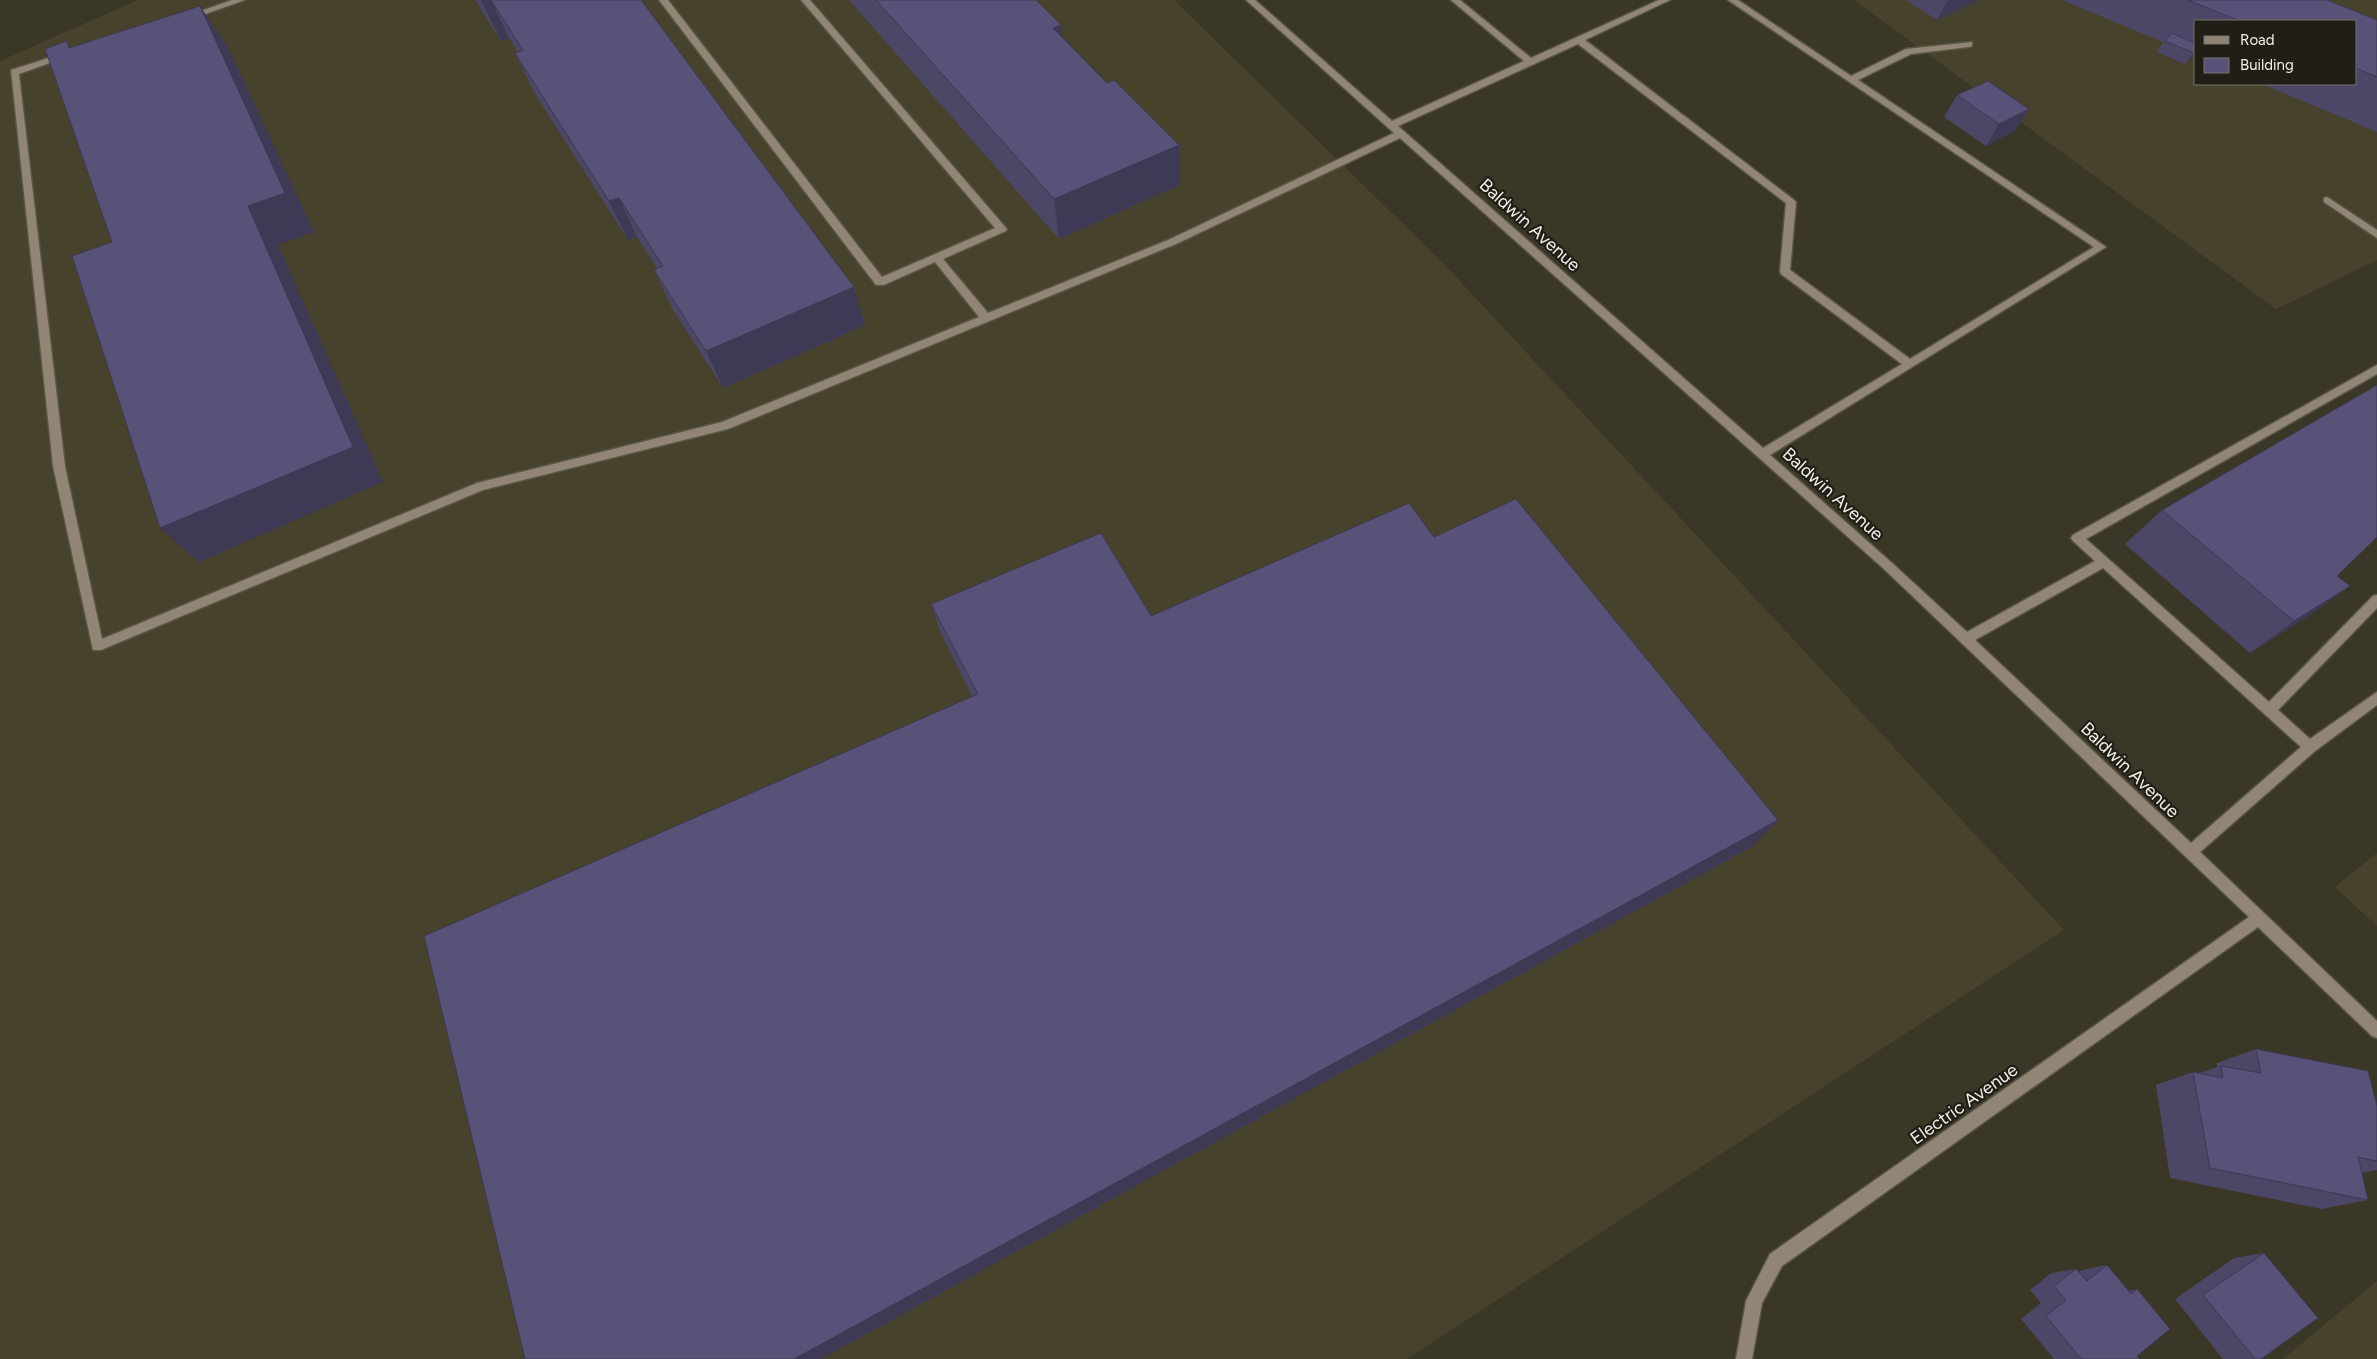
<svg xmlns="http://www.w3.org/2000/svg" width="2377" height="1359" font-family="Figtree,sans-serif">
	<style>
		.built { fill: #47422b; fill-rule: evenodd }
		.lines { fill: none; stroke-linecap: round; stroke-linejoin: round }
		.minor-casing { stroke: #585545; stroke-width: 3 }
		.minor { fill: #918675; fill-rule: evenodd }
		.wall { fill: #4c4767 }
		.shaded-wall { fill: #3e3954 }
		.building { fill: #585278; stroke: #3e3954 }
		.labels { text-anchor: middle; stroke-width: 4.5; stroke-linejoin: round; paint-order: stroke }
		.street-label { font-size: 18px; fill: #f2f0e6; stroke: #201e16 }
	</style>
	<rect width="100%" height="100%" fill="#3b3726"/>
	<!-- built -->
	<path class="built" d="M 138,0 L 1174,0 L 1444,264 L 2064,930 L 1407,1359 L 0,1359 L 0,61 Z
		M 1854,0 L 2377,0 L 2377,260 L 2276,309 ZM 2196,21 L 2356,21 L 2356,84 L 2196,84 Z
		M 2377,853 L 2377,926 L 2335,887 Z
		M 2377,1281 L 2377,1359 L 2283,1359 Z"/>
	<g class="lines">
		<defs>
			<path id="minor" d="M 232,0 L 245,0 L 191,19 L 184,17 Z
				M 659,0 L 668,0 L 882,277 L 995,228 L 801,0 L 810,0 L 1007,229 L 1006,231 L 943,259 L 988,313 L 1168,240 L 1394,133 L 1246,0 L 1255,0 L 1392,121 L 1524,61 L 1451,0 L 1460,0 L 1531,58 L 1659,0 L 1670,0 L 1585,40 L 1794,200 L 1796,202 L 1790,270 L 1910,359 L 2094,247 L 1728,0 L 1738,0 L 1851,76 L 1906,49 L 1972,42 L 1972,46 L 1969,47 L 1911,54 L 1858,80 L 2106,247 L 1770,455 L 1892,563 L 1967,632 L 2095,561 L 2073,541 L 2071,538 L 2073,535 L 2377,365 L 2377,374 L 2086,539 L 2269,702 L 2373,596 L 2377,595 L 2377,608 L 2278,710 L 2310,739 L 2377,692 L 2377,705 L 2315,751 L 2200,852 L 2377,1021 L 2377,1038 L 2372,1036 L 2258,927 L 1782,1266 L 1762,1303 L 1752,1359 L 1736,1359 L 1746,1301 L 1770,1254 L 2249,917 L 1884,569 L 1400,138 L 1176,244 L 728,429 L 483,490 L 101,650 L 93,650 L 53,466 L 11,70 L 64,53 L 69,56 L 19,74 L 65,466 L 102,639 L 477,483 L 722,422 L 979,317 L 935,262 L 884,285 L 876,285 ZM 1578,44 L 1786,203 L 1780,271 L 1781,274 L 1902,364 L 1763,448 L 1398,126 ZM 2103,568 L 2301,747 L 2191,843 L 1975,640 Z
				M 2327,197 L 2377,230 L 2377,238 L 2324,202 L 2324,198 Z"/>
		</defs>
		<!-- minor casing -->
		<use href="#minor" class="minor-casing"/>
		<!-- minor -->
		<use href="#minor" class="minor"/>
	</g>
	<!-- wall -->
	<path class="wall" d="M 475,0 L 641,0 L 854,287 L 865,325 L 723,388 L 672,308 L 654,270 L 657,268 L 637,237 L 628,240 L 535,94 L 515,53 L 518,52 L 509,38 L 501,41 Z
		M 849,0 L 1036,0 L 1062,37 L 1179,185 L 1059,239 Z
		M 1906,0 L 1979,0 L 1937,20 Z
		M 2062,0 L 2327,0 L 2377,20 L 2377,132 L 2262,84 L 2356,84 L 2356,21 L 2196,21 L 2196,56 L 2193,55 L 2185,64 L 2157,52 L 2163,42 Z
		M 1957,95 L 2015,131 L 1986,146 L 1944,117 Z
		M 2162,510 L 2337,576 L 2350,586 L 2305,618 L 2250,653 L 2125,544 Z
		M 1434,537 L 1753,846 L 821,1359 L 525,1359 L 972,696 L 942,636 L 931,604 L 1151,616 Z
		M 2256,1049 L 2377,1106 L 2377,1170 L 2362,1173 L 2368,1200 L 2322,1209 L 2170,1178 L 2156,1085 L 2193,1072 L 2199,1073 L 2217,1067 L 2217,1063 Z
		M 2264,1253 L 2261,1359 L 2223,1359 L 2175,1299 L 2234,1258 Z
		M 2107,1265 L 2129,1291 L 2137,1289 L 2137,1356 L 2140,1359 L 2054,1359 L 2021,1319 L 2041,1303 L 2030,1290 L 2051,1273 L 2076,1269 L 2079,1272 L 2082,1270 Z"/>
	<!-- shaded-wall -->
	<path class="shaded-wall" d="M 481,0 L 491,0 L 509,38 L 501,41 Z
		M 1948,0 L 1979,0 L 1937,20 Z
		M 200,6 L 228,47 L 314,232 L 278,245 L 383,482 L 199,562 L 160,528 L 248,206 Z
		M 1061,25 L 1064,66 L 1053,28 Z
		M 2196,50 L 2192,57 L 2185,64 Z
		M 2029,109 L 2015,131 L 1986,146 L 1999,124 Z
		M 1179,145 L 1179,185 L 1059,239 L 1054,199 Z
		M 619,198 L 637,237 L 628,240 L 609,201 Z
		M 854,287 L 865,325 L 723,388 L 706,351 Z
		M 2350,586 L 2305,618 L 2250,653 L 2294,621 Z
		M 1778,820 L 1753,846 L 821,1359 L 794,1359 Z"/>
	<!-- building -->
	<path class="building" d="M 491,0 L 641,0 L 854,287 L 706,351 L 654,270 L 663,266 L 619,198 L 609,201 L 515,53 L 523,50 Z
		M 876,0 L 1036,0 L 1061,25 L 1053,28 L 1107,83 L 1114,80 L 1179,145 L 1054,199 Z
		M 2188,0 L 2327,0 L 2377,20 L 2377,77 L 2356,68 L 2356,21 L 2240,21 Z
		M 200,6 L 285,193 L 248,206 L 353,447 L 160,528 L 72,256 L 112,242 L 45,49 L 67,41 L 69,48 Z
		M 2172,33 L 2196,44 L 2196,50 L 2194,53 L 2165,41 Z
		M 1988,81 L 2029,109 L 1999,124 L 1957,95 Z
		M 2377,385 L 2377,537 L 2337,576 L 2350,586 L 2294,621 L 2162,510 Z
		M 1516,499 L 1778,820 L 794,1359 L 525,1359 L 424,936 L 978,694 L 931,604 L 1101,533 L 1151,616 L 1409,503 L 1434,537 Z
		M 2256,1049 L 2368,1071 L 2377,1106 L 2377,1161 L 2358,1157 L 2368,1200 L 2210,1168 L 2193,1072 L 2223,1078 L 2221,1066 L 2261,1073 Z
		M 2264,1253 L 2318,1318 L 2261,1359 L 2255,1359 L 2203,1295 Z
		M 2107,1265 L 2131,1294 L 2137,1289 L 2170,1329 L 2137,1356 L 2140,1359 L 2081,1359 L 2046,1316 L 2066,1300 L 2054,1286 L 2076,1269 L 2087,1281 Z"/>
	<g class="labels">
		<!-- street labels -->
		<g class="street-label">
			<text transform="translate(1530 225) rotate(42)" y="6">Baldwin Avenue</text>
			<text transform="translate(1833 494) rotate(42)" y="6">Baldwin Avenue</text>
			<text transform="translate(2130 770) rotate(44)" y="6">Baldwin Avenue</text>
			<text transform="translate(1964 1104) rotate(-35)" y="6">Electric Avenue</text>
		</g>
	</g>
	<!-- legend -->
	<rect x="2194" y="20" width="162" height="65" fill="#201e16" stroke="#747269"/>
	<rect x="2204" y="36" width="25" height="8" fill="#918675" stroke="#747269"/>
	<text x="2240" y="45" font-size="15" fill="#f2f0e6">Road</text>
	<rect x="2204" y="58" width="25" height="15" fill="#585278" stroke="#747269"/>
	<text x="2240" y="70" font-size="15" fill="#f2f0e6">Building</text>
</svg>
